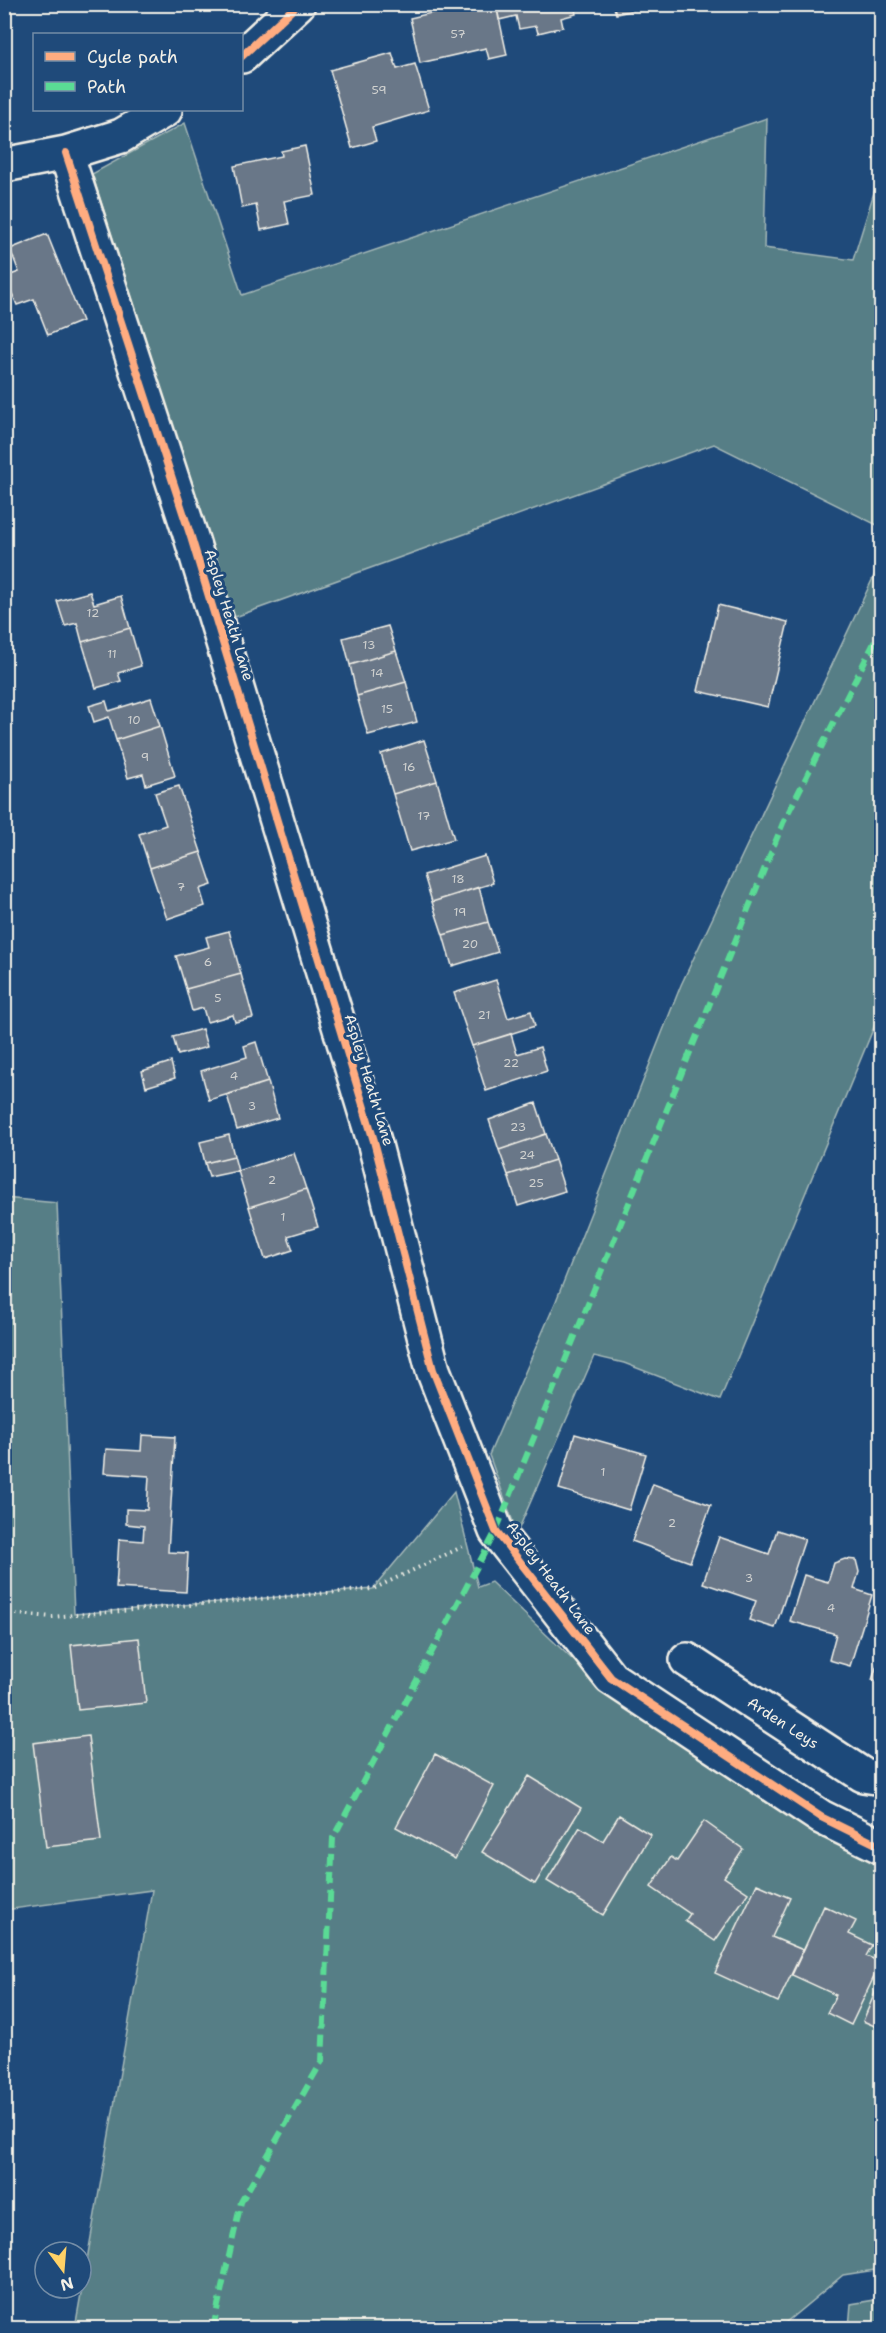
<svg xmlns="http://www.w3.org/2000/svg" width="886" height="2333" font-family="'Shantell Sans',sans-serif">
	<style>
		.green { fill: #567e86; stroke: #a5b8b7; stroke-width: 1.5 }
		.building { fill: #697788; stroke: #f4f1e8; stroke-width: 1.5 }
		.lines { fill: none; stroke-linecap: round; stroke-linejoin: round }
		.minor-casing { stroke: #f4f1e8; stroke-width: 38 }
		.path { stroke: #f4f1e8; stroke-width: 4; stroke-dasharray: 1.5 4.5; stroke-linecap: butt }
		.minor { stroke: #1f4a7a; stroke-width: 33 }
		.quiet { stroke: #5adb95; stroke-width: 6; stroke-dasharray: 12 6; stroke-linecap: butt }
		.cycleway-casing { stroke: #1f4a7a; stroke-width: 11 }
		.cycleway { stroke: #ffac80; stroke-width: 8 }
		.labels { text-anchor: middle; stroke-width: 6; stroke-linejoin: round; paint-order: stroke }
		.number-label { font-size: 12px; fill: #d1d2d0 }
		.street-label { font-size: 15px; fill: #f4f1e8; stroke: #1f4a7a }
	</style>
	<rect width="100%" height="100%" fill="#1f4a7a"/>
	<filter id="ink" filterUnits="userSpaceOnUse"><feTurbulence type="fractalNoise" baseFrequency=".0167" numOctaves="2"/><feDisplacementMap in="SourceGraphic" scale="12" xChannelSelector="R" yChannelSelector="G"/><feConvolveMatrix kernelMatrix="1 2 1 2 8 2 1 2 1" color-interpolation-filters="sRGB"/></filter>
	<g filter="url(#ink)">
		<!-- green -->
		<path class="green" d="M 767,118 L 764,248 L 853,260 L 881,170 L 881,527 L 714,444 L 235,617 L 92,174 L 185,123 L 242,295 Z
			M 881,561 L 881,1010 L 720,1400 L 624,1363 L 594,1356 L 517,1533 L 489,1455 L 556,1301 L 681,985 Z
			M 4,1198 L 57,1203 L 74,1614 L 373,1589 L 454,1492 L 478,1587 L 491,1582 L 613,1698 L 787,1812 L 881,1867 L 881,2269 L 843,2275 L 779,2328 L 75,2328 L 152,1890 L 5,1910 Z
			M 881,2299 L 881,2328 L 849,2328 L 851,2304 Z"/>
		<!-- building -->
		<path class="building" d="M 469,4 L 496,4 L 507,55 L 489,59 L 486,48 L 420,63 L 410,18 Z
			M 496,4 L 574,4 L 576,14 L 561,18 L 563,27 L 538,33 L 536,26 L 519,29 L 516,16 L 499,20 Z
			M 613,4 L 653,4 L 653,6 L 616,14 Z
			M 392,53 L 397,69 L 415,64 L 429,110 L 372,127 L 376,141 L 352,148 L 330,70 Z
			M 305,146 L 315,195 L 284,201 L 289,224 L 261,230 L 256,205 L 242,208 L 234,166 L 282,156 L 281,151 Z
			M 47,234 L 82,321 L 48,335 L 34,299 L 17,305 L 5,277 L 19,272 L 10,249 Z
			M 90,592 L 94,604 L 121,596 L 130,628 L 82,642 L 77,623 L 65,626 L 57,601 Z
			M 718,605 L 788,622 L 768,707 L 698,691 Z
			M 388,626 L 396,651 L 350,665 L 343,638 Z
			M 130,628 L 141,666 L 118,673 L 121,681 L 96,688 L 82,642 Z
			M 396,651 L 406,682 L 357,696 L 350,665 Z
			M 406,682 L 417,722 L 368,735 L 357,696 Z
			M 151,698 L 160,726 L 116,740 L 109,717 L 94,722 L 89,706 L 106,701 L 109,711 Z
			M 160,726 L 175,776 L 146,785 L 143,774 L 128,778 L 116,740 Z
			M 424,740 L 437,781 L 393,794 L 381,754 Z
			M 437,781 L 454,839 L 410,851 L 393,794 Z
			M 179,786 L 201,852 L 150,868 L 139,834 L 166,825 L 155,793 Z
			M 201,852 L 212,885 L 200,889 L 205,906 L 167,919 L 150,868 Z
			M 485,856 L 493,883 L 432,902 L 424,875 Z
			M 479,887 L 488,922 L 443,935 L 432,902 Z
			M 488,922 L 498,952 L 452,966 L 443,935 Z
			M 229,931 L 241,974 L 186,989 L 176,956 L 209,947 L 206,937 Z
			M 241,974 L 253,1018 L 235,1022 L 233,1015 L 207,1022 L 203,1008 L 192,1011 L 186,989 Z
			M 496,980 L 508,1018 L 531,1011 L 535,1026 L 472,1046 L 454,993 Z
			M 202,1029 L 207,1047 L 178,1055 L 173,1037 Z
			M 511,1034 L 517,1054 L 540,1047 L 547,1071 L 486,1091 L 472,1046 Z
			M 256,1042 L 268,1082 L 209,1100 L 201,1071 L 247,1057 L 244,1046 Z
			M 171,1062 L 175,1078 L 146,1087 L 142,1071 Z
			M 268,1082 L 278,1118 L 237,1130 L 227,1095 Z
			M 536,1103 L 546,1134 L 499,1150 L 489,1120 Z
			M 546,1134 L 555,1160 L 508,1175 L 499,1150 Z
			M 229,1135 L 234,1156 L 205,1163 L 200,1142 Z
			M 294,1153 L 306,1189 L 249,1207 L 238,1171 Z
			M 234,1156 L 238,1171 L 209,1177 L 205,1163 Z
			M 555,1160 L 565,1191 L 518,1206 L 508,1175 Z
			M 306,1189 L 318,1227 L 288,1236 L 293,1250 L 265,1259 L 249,1207 Z
			M 575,1434 L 646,1454 L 629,1510 L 559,1489 Z
			M 142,1435 L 175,1437 L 168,1552 L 188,1553 L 186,1592 L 116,1588 L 119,1539 L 143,1541 L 144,1526 L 126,1524 L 126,1509 L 147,1510 L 149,1476 L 104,1473 L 106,1449 L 141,1451 Z
			M 653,1484 L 711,1505 L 690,1562 L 632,1541 Z
			M 777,1530 L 805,1539 L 775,1628 L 749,1620 L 756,1601 L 703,1583 L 719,1537 L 769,1554 Z
			M 845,1559 L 856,1560 L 859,1572 L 854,1589 L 872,1595 L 850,1666 L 829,1660 L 836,1634 L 790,1621 L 804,1575 L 828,1582 L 834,1563 Z
			M 139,1638 L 146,1703 L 78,1710 L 71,1645 Z
			M 882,1649 L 882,1683 L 872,1680 Z
			M 88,1736 L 101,1841 L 46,1847 L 33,1743 Z
			M 435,1754 L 494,1786 L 455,1859 L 396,1827 Z
			M 529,1776 L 581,1808 L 535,1884 L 482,1852 Z
			M 619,1815 L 651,1835 L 603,1915 L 547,1881 L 580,1827 L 603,1841 Z
			M 704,1821 L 743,1849 L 724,1877 L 748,1893 L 715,1941 L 685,1921 L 690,1914 L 651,1887 L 671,1857 L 677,1861 Z
			M 757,1884 L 790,1898 L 772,1937 L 803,1950 L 778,2002 L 715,1973 Z
			M 824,1906 L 856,1921 L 849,1934 L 872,1945 L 866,1956 L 881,1962 L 851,2025 L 827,2013 L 836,1995 L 792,1975 Z
			M 882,1976 L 882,2029 L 863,2021 Z"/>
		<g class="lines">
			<defs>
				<path id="minor" d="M 242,56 L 298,4
					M 66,153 L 191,537 L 374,1141 L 433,1370 L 496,1531 L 611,1678 L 821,1817 L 882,1847
					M 4,165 L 66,153 L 121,136 L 165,110
					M 687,1660 L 863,1775 L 882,1778"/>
			</defs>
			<!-- minor casing -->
			<use href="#minor" class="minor-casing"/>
			<!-- path -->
			<path class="path" d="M 4,1613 L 52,1617 L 373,1589 L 464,1546"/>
			<!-- minor -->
			<use href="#minor" class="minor"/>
			<!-- quiet -->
			<path class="quiet" d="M 213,2328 L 241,2202 L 322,2061 L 333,1838 L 496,1531 L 783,823 L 882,627"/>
			<defs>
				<path id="cycleway" d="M 242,56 L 298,4
					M 66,153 L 191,537 L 374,1141 L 433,1370 L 496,1531 L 611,1678 L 821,1817 L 882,1847"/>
			</defs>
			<!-- cycleway casing -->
			<use href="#cycleway" class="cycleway-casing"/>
			<!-- cycleway -->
			<use href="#cycleway" class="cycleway"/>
		</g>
	</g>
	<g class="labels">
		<!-- number labels -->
		<g class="number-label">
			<text x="458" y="38">57</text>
			<text x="379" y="94">59</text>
			<text x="93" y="617">12</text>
			<text x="369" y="649">13</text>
			<text x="112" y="658">11</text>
			<text x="377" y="677">14</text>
			<text x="387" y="713">15</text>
			<text x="134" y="724">10</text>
			<text x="145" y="761">9</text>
			<text x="409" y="771">16</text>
			<text x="424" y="820">17</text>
			<text x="458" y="883">18</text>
			<text x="181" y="891">7</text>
			<text x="460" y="916">19</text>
			<text x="470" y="948">20</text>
			<text x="208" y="966">6</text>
			<text x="218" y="1002">5</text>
			<text x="484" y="1019">21</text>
			<text x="511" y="1067">22</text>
			<text x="234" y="1080">4</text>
			<text x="252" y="1110">3</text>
			<text x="518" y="1131">23</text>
			<text x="527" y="1159">24</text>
			<text x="272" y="1184">2</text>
			<text x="536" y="1187">25</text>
			<text x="283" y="1221">1</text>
			<text x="603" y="1476">1</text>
			<text x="672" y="1527">2</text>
			<text x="749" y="1582">3</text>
			<text x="831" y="1612">4</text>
		</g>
		<!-- street labels -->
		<g class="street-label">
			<text transform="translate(229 615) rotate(73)" y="5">Aspley Heath Lane</text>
			<text transform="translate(369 1080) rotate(73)" y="5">Aspley Heath Lane</text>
			<text transform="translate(551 1578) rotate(53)" y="5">Aspley Heath Lane</text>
			<text transform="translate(783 1723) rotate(33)" y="5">Arden Leys</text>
		</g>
	</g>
	<!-- margin -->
	<rect width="886" height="2333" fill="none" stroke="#1f4a7a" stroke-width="24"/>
	<rect x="12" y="12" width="862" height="2309" fill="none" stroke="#f4f1e8" stroke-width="2" filter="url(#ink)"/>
	<!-- legend -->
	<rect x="33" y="33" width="210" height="78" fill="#1f4a7a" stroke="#748da6" stroke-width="1.5"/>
	<rect x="45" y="52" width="30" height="9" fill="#ffac80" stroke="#748da6" stroke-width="1.5"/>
	<text x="87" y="63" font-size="18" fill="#f4f1e8">Cycle path</text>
	<rect x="45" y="82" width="30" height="9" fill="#5adb95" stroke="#748da6" stroke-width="1.5"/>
	<text x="87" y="93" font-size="18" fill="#f4f1e8">Path</text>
	<!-- north arrow -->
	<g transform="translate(63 2270) rotate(164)"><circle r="28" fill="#1f4a7a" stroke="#748da6" stroke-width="1.5"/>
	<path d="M0-4.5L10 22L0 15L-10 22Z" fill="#ffd166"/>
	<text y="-9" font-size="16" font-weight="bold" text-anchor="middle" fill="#f4f1e8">N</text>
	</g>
</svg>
